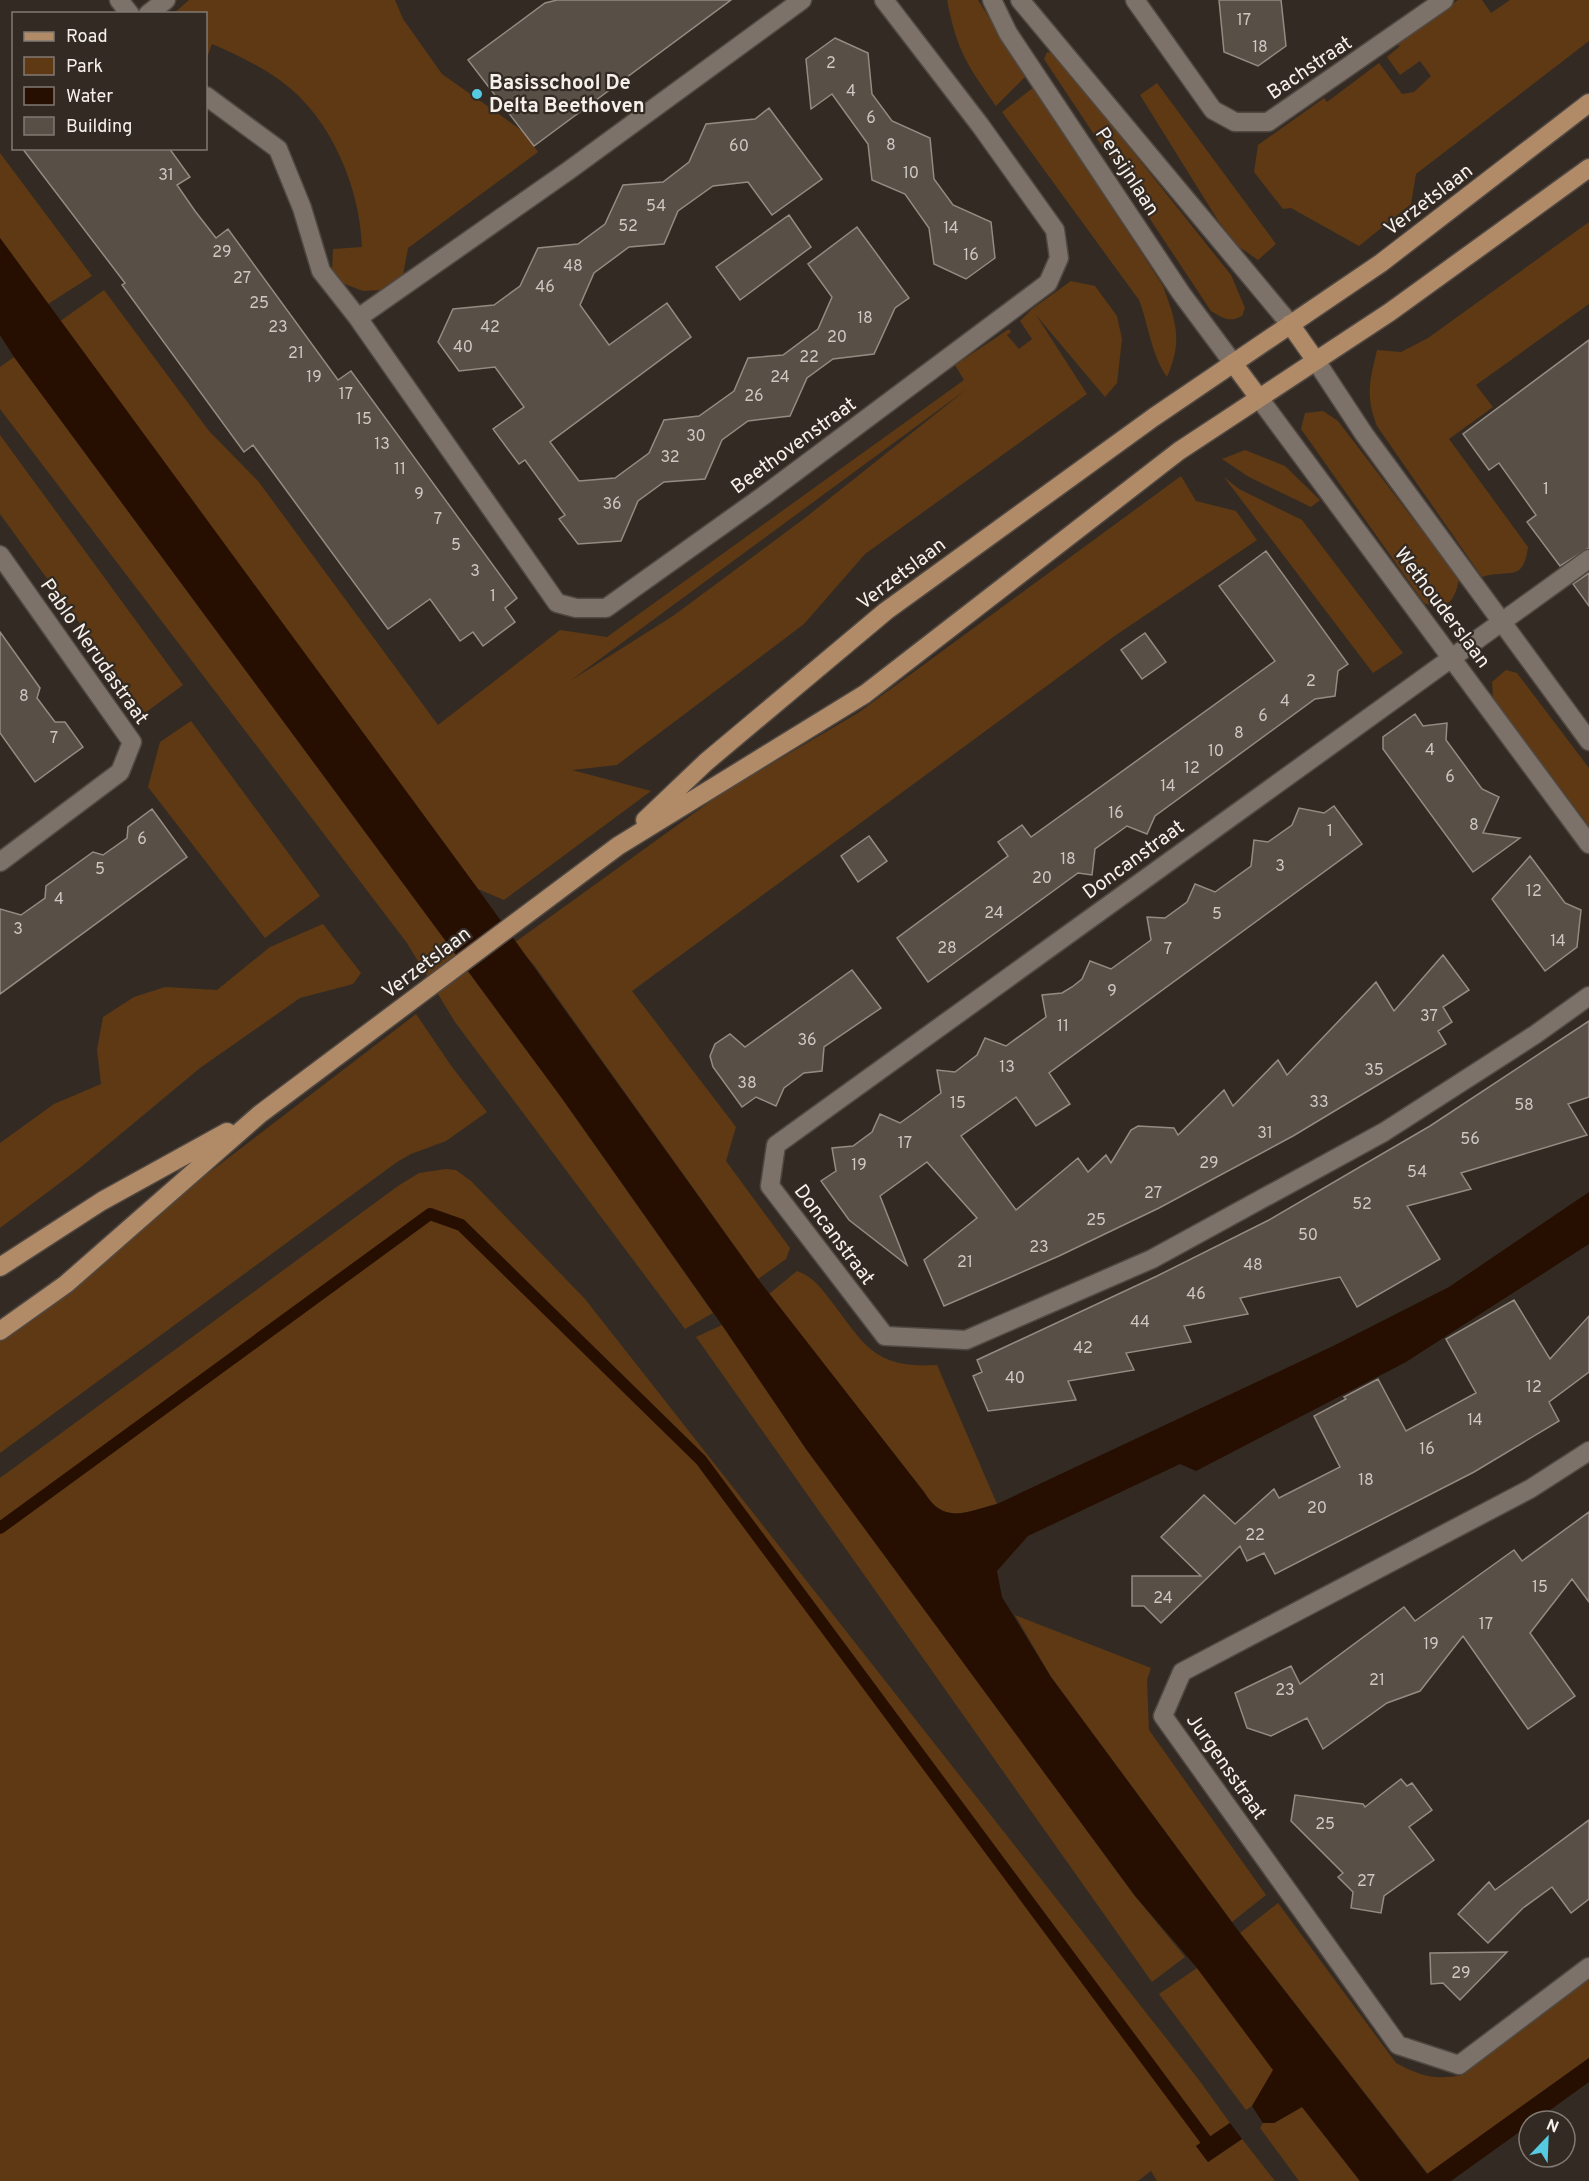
<svg xmlns="http://www.w3.org/2000/svg" width="1589" height="2181" font-family="Overpass,sans-serif">
	<style>
		.green { fill: #5e3914; fill-rule: evenodd }
		.water { fill: #260f00 }
		.lines { fill: none; stroke-linecap: round; stroke-linejoin: round }
		.stream { stroke: #260f00; stroke-width: 12 }
		.building { fill: #584f47; stroke: #958b82; stroke-width: 1.5 }
		.minor-casing { stroke: #504842; stroke-width: 21 }
		.major-casing { stroke: #504842; stroke-width: 21 }
		.minor { stroke: #7c7269; stroke-width: 18 }
		.major { stroke: #b18a67; stroke-width: 18 }
		.poi-dot { fill: #55cae0; stroke: #332b23; stroke-width: 2 }
		.labels { text-anchor: middle; stroke-width: 4.5; stroke-linejoin: round; paint-order: stroke }
		.number-label { font-size: 16px; fill: #cec8c3 }
		.street-label { font-size: 20px; fill: #f6f0ec; stroke: #332b23 }
		.poi-label { font-size: 20px; font-weight: bold; fill: #f6f0ec; stroke: #332b23; text-anchor: start }
	</style>
	<rect width="100%" height="100%" fill="#332b23"/>
	<!-- green -->
	<path class="green" d="M 189,0 L 395,0 L 403,19 L 442,74 L 524,132 L 538,152 L 408,248 L 403,275 L 381,290 L 363,291 L 342,283 L 332,270 L 333,249 L 362,247 C 360,188 331,117 281,81 C 260,66 236,54 212,44 L 206,60 L 206,14 L 173,14 Z
		M 947,0 L 978,0 L 1026,76 L 996,106 C 967,65 957,51 947,0 Z
		M 1458,0 L 1482,0 L 1491,13 L 1510,0 L 1589,0 L 1589,41 L 1416,174 L 1411,204 L 1359,246 L 1291,208 L 1283,209 L 1254,172 L 1258,145 L 1324,98 L 1327,102 L 1379,63 L 1402,94 L 1414,92 L 1431,76 L 1420,61 L 1400,75 L 1387,57 L 1400,46 L 1397,45 Z
		M 1047,52 L 1055,54 L 1231,275 L 1245,308 L 1242,316 C 1229,323 1223,318 1211,311 L 1044,59 Z
		M 1157,83 L 1276,244 L 1258,260 L 1238,246 L 1219,222 L 1140,95 Z
		M 1034,87 L 1163,286 C 1176,322 1183,340 1167,377 C 1151,354 1149,326 1139,300 L 1002,112 Z
		M 0,153 L 92,276 L 48,304 L 0,238 Z
		M 1589,222 L 1589,304 L 1476,385 L 1493,407 L 1449,439 L 1528,547 C 1523,584 1509,568 1482,577 L 1377,426 C 1365,396 1370,380 1377,350 L 1401,352 L 1428,338 Z
		M 1071,281 L 1095,286 L 1117,316 L 1122,339 L 1117,383 L 1105,397 L 1036,315 L 1087,394 L 865,554 L 804,624 L 617,765 L 572,770 L 651,791 L 504,900 L 478,889 L 59,322 L 104,290 L 209,431 L 258,481 L 438,725 L 560,630 L 607,637 L 964,380 L 955,365 L 1009,329 L 1011,332 L 1007,335 L 1019,349 L 1032,339 L 1020,321 L 1032,309 ZM 967,389 L 805,518 L 673,616 L 570,681 Z
		M 14,357 L 561,1097 L 713,1313 L 685,1329 L 455,1022 L 407,943 L 0,409 L 0,367 Z
		M 1323,411 L 1338,421 L 1459,579 C 1455,601 1446,613 1424,603 L 1301,429 L 1305,413 Z
		M 0,435 L 183,685 L 145,713 L 0,514 Z
		M 1245,450 L 1285,466 L 1320,500 L 1311,507 L 1249,477 L 1222,459 Z
		M 1181,476 L 1196,501 L 1236,511 L 1257,540 L 1116,635 L 632,991 L 736,1127 L 726,1161 L 790,1248 L 786,1259 L 758,1279 L 534,965 L 514,943 L 722,793 L 858,713 Z
		M 1224,477 L 1239,489 L 1302,520 L 1403,653 L 1373,673 Z
		M 1506,670 L 1517,673 L 1589,768 L 1589,826 L 1493,699 L 1492,682 Z
		M 191,721 L 320,896 L 265,938 L 148,787 L 160,742 Z
		M 323,924 L 361,973 L 353,984 L 300,998 L 200,1068 L 81,1167 L 0,1228 L 0,1143 L 54,1104 L 101,1084 L 97,1050 L 103,1017 L 134,997 L 165,987 L 217,990 L 270,947 Z
		M 416,1014 L 452,1067 L 487,1112 L 446,1141 L 411,1154 L 397,1162 L 0,1453 L 0,1341 L 176,1198 Z
		M 446,1169 L 456,1170 L 471,1181 L 585,1299 L 1199,2080 L 1230,2123 L 1196,2146 L 1208,2162 L 1242,2139 L 1275,2181 L 1157,2181 L 1151,2171 L 1138,2181 L 0,2181 L 0,1478 L 398,1186 L 419,1173 Z
		M 797,1271 C 812,1277 818,1284 828,1297 C 864,1343 872,1369 937,1365 L 997,1504 C 965,1512 944,1525 924,1492 L 769,1294 Z
		M 722,1325 L 806,1449 L 1135,1896 L 1185,1957 L 1152,1982 L 696,1337 Z
		M 1015,1615 L 1151,1668 L 1147,1680 L 1149,1730 L 1266,1895 L 1232,1922 L 1051,1677 Z
		M 1278,1903 L 1396,2063 C 1423,2077 1433,2080 1463,2075 L 1589,1975 L 1589,2058 L 1428,2174 L 1240,1933 Z
		M 1197,1968 L 1274,2070 L 1252,2106 L 1246,2110 L 1159,1994 Z
		M 1302,2107 L 1360,2181 L 1299,2181 L 1260,2128 L 1263,2123 L 1274,2123 Z"/>
	<!-- water -->
	<path class="water" d="M 0,238 L 478,889 L 758,1279 L 924,1492 C 944,1525 965,1512 997,1504 L 1333,1346 L 1449,1287 L 1589,1192 L 1589,1244 L 1406,1362 L 1196,1471 L 1180,1464 L 1028,1536 L 997,1571 L 1002,1597 L 1051,1677 L 1240,1933 L 1427,2174 L 1589,2058 L 1589,2082 L 1535,2121 L 1529,2121 L 1529,2125 L 1451,2181 L 1360,2181 L 1302,2107 L 1274,2123 L 1263,2123 L 1252,2106 L 1273,2070 L 1197,1968 L 1135,1896 L 806,1449 L 722,1325 L 561,1097 L 14,357 L 0,335 Z
		M 1230,2123 L 1242,2139 L 1208,2162 L 1196,2146 Z"/>
	<g class="lines">
		<!-- stream -->
		<path class="stream" d="M 0,1528 L 430,1214 L 461,1225 L 701,1460 L 1211,2147"/>
	</g>
	<!-- building -->
	<path class="building" d="M 557,0 L 731,0 L 534,146 L 468,60 L 545,3 Z
		M 1219,0 L 1281,0 L 1286,46 L 1258,66 L 1224,52 Z
		M 835,38 L 868,53 L 872,94 L 892,121 L 930,138 L 934,179 L 953,205 L 991,222 L 995,258 L 966,279 L 934,264 L 929,228 L 905,194 L 872,180 L 868,144 L 832,94 L 811,109 L 806,59 Z
		M 769,108 L 822,179 L 772,215 L 748,182 L 713,186 L 678,211 L 664,244 L 629,247 L 594,273 L 580,305 L 609,345 L 667,303 L 691,337 L 550,442 L 579,481 L 615,478 L 649,453 L 664,420 L 699,416 L 734,391 L 748,358 L 783,355 L 818,329 L 832,297 L 808,264 L 857,227 L 909,298 L 895,308 L 874,354 L 833,359 L 807,378 L 790,416 L 748,421 L 722,440 L 705,479 L 664,482 L 638,501 L 621,541 L 578,544 L 559,519 L 565,515 L 525,460 L 519,464 L 493,429 L 524,407 L 495,367 L 459,371 L 438,342 L 453,309 L 494,305 L 520,286 L 538,248 L 578,244 L 605,224 L 623,185 L 663,182 L 689,162 L 706,124 L 755,119 Z
		M 22,148 L 169,148 L 190,177 L 177,185 L 195,211 L 216,238 L 228,229 L 338,380 L 351,371 L 517,598 L 505,608 L 515,622 L 483,646 L 473,632 L 460,641 L 430,599 L 388,629 L 253,445 L 244,452 L 122,285 L 125,283 Z
		M 789,215 L 811,247 L 740,300 L 716,267 Z
		M 1589,340 L 1589,548 L 1560,566 L 1527,522 L 1536,515 L 1499,463 L 1489,470 L 1463,434 Z
		M 1266,551 L 1348,664 L 1338,671 L 1335,696 L 1315,699 L 1155,816 L 1147,834 L 1127,826 L 1095,849 L 1092,875 L 1078,873 L 928,982 L 897,938 L 1008,856 L 998,842 L 1022,825 L 1031,837 L 1275,661 L 1219,586 Z
		M 1589,573 L 1589,606 L 1573,584 Z
		M 0,632 L 40,688 L 37,698 L 55,722 L 65,722 L 83,747 L 35,782 L 0,733 Z
		M 1145,633 L 1166,662 L 1142,679 L 1121,650 Z
		M 1415,714 L 1423,726 L 1447,723 L 1446,740 L 1482,789 L 1499,797 L 1483,833 L 1520,838 L 1473,872 L 1383,749 L 1383,737 Z
		M 1334,806 L 1362,844 L 1049,1073 L 1070,1104 L 1036,1126 L 1016,1097 L 961,1136 L 1016,1210 L 1078,1158 L 1088,1172 L 1106,1155 L 1111,1163 L 1131,1130 L 1138,1126 L 1174,1128 L 1178,1135 L 1224,1090 L 1233,1106 L 1278,1060 L 1287,1075 L 1376,982 L 1394,1011 L 1443,955 L 1469,990 L 1443,1007 L 1452,1022 L 1438,1031 L 1446,1044 L 1293,1136 L 1159,1208 L 1059,1256 L 944,1306 L 924,1260 L 977,1218 L 927,1162 L 880,1196 L 907,1265 L 849,1220 L 821,1181 L 836,1171 L 832,1148 L 853,1146 L 872,1132 L 880,1114 L 900,1123 L 914,1113 L 941,1093 L 937,1070 L 955,1072 L 977,1055 L 985,1038 L 1006,1046 L 1046,1017 L 1042,995 L 1062,993 L 1072,987 L 1082,979 L 1090,961 L 1111,969 L 1151,940 L 1147,917 L 1165,918 L 1187,902 L 1195,884 L 1215,892 L 1251,866 L 1254,840 L 1268,842 L 1292,825 L 1299,808 L 1324,813 Z
		M 152,809 L 187,857 L 0,994 L 0,909 L 21,915 L 45,898 L 46,886 L 93,852 L 103,855 L 127,838 L 128,827 Z
		M 869,836 L 887,861 L 858,882 L 841,856 Z
		M 1530,856 L 1565,903 L 1581,910 L 1577,947 L 1545,971 L 1492,899 Z
		M 852,970 L 881,1008 L 824,1047 L 822,1071 L 804,1073 L 784,1088 L 776,1106 L 756,1097 L 742,1107 L 713,1067 L 710,1056 L 715,1044 L 730,1034 L 745,1047 Z
		M 1589,1021 L 1589,1097 L 1568,1104 L 1587,1135 L 1461,1173 L 1471,1189 L 1407,1206 L 1440,1259 L 1357,1307 L 1340,1277 L 1240,1298 L 1248,1314 L 1184,1326 L 1191,1342 L 1126,1353 L 1134,1370 L 1068,1381 L 1076,1400 L 988,1411 L 973,1376 L 982,1372 L 977,1360 L 1157,1276 L 1269,1220 L 1430,1126 Z
		M 1514,1300 L 1550,1359 L 1589,1316 L 1589,1372 L 1549,1402 L 1559,1421 L 1474,1472 L 1275,1574 L 1264,1553 L 1247,1561 L 1240,1546 L 1161,1623 L 1144,1606 L 1132,1606 L 1132,1576 L 1201,1576 L 1161,1537 L 1204,1495 L 1235,1524 L 1274,1489 L 1279,1498 L 1340,1467 L 1314,1416 L 1346,1399 L 1344,1397 L 1378,1379 L 1406,1431 L 1476,1393 L 1446,1339 Z
		M 1589,1512 L 1589,1602 L 1572,1579 L 1530,1633 L 1575,1696 L 1528,1729 L 1463,1636 L 1420,1691 L 1387,1703 L 1323,1749 L 1307,1718 L 1271,1736 L 1247,1728 L 1235,1693 L 1291,1666 L 1300,1684 L 1404,1607 L 1415,1621 L 1514,1550 L 1522,1561 Z
		M 1401,1779 L 1407,1786 L 1412,1783 L 1432,1810 L 1409,1827 L 1434,1860 L 1384,1896 L 1381,1913 L 1351,1908 L 1353,1892 L 1338,1877 L 1343,1873 L 1291,1821 L 1295,1795 L 1363,1804 L 1365,1807 Z
		M 1589,1820 L 1589,1899 L 1571,1913 L 1552,1887 L 1523,1908 L 1488,1943 L 1458,1914 L 1489,1882 L 1495,1890 Z
		M 1507,1952 L 1460,2000 L 1443,1983 L 1431,1984 L 1430,1953 Z"/>
	<g class="lines">
		<defs>
			<path id="minor" d="M 119,0 L 130,14
				M 992,0 L 1008,33 L 1181,293 L 1233,363
				M 1020,0 L 1290,324
				M 1135,0 L 1213,110 L 1235,122 L 1268,122 L 1444,0
				M 148,14 L 166,0
				M 206,96 L 278,149 L 302,208 L 321,271 L 358,318 L 557,603 L 576,608 L 606,608 L 763,496 L 1048,283 L 1059,258 L 1055,230 L 980,125 L 884,0
				M 358,318 L 568,171 L 802,0
				M 1316,361 L 1364,434 L 1589,741
				M 1259,398 L 1589,844
				M 0,555 L 132,742 L 120,772 L 0,862
				M 1589,559 L 776,1145 L 770,1186 L 885,1336 L 966,1340 L 1152,1259 L 1384,1132 L 1536,1034 L 1589,996
				M 1589,1451 L 1530,1489 L 1182,1672 L 1163,1716 L 1398,2045 L 1459,2065 L 1589,1967"/>
			<path id="major" d="M 1290,324 L 1316,361
				M 1233,363 L 1259,398
				M 645,820 L 706,762 L 886,611 L 1154,417 L 1381,263 L 1589,103
				M 0,1267 L 102,1201 L 227,1132
				M 0,1331 L 66,1284 L 260,1114 L 618,846 L 865,694 L 1179,451 L 1390,312 L 1589,168"/>
		</defs>
		<!-- minor casing -->
		<use href="#minor" class="minor-casing"/>
		<!-- major casing -->
		<use href="#major" class="major-casing"/>
		<!-- minor -->
		<use href="#minor" class="minor"/>
		<!-- major -->
		<use href="#major" class="major"/>
	</g>
	<!-- markers -->
	<circle class="poi-dot" cx="477" cy="94" r="6"/>
	<g class="labels">
		<!-- number labels -->
		<g class="number-label">
			<text x="1244" y="25">17</text>
			<text x="1260" y="52">18</text>
			<text x="831" y="68">2</text>
			<text x="851" y="96">4</text>
			<text x="871" y="123">6</text>
			<text x="891" y="150">8</text>
			<text x="739" y="151">60</text>
			<text x="911" y="178">10</text>
			<text x="166" y="180">31</text>
			<text x="656" y="211">54</text>
			<text x="628" y="231">52</text>
			<text x="951" y="233">14</text>
			<text x="222" y="257">29</text>
			<text x="971" y="260">16</text>
			<text x="573" y="271">48</text>
			<text x="242" y="283">27</text>
			<text x="545" y="292">46</text>
			<text x="259" y="308">25</text>
			<text x="865" y="323">18</text>
			<text x="278" y="332">23</text>
			<text x="490" y="332">42</text>
			<text x="837" y="342">20</text>
			<text x="463" y="352">40</text>
			<text x="296" y="358">21</text>
			<text x="809" y="362">22</text>
			<text x="314" y="382">19</text>
			<text x="780" y="382">24</text>
			<text x="346" y="399">17</text>
			<text x="754" y="401">26</text>
			<text x="364" y="424">15</text>
			<text x="696" y="441">30</text>
			<text x="382" y="449">13</text>
			<text x="670" y="462">32</text>
			<text x="400" y="474">11</text>
			<text x="1546" y="494">1</text>
			<text x="419" y="499">9</text>
			<text x="612" y="509">36</text>
			<text x="438" y="524">7</text>
			<text x="456" y="550">5</text>
			<text x="475" y="576">3</text>
			<text x="493" y="601">1</text>
			<text x="1311" y="686">2</text>
			<text x="24" y="701">8</text>
			<text x="1285" y="706">4</text>
			<text x="1263" y="721">6</text>
			<text x="1239" y="738">8</text>
			<text x="54" y="743">7</text>
			<text x="1430" y="755">4</text>
			<text x="1216" y="756">10</text>
			<text x="1192" y="773">12</text>
			<text x="1450" y="782">6</text>
			<text x="1168" y="791">14</text>
			<text x="1116" y="818">16</text>
			<text x="1474" y="830">8</text>
			<text x="1330" y="836">1</text>
			<text x="142" y="844">6</text>
			<text x="1068" y="864">18</text>
			<text x="1280" y="871">3</text>
			<text x="100" y="874">5</text>
			<text x="1042" y="883">20</text>
			<text x="1534" y="896">12</text>
			<text x="59" y="904">4</text>
			<text x="994" y="918">24</text>
			<text x="1217" y="919">5</text>
			<text x="18" y="934">3</text>
			<text x="1558" y="946">14</text>
			<text x="947" y="953">28</text>
			<text x="1168" y="954">7</text>
			<text x="1112" y="996">9</text>
			<text x="1429" y="1021">37</text>
			<text x="1063" y="1031">11</text>
			<text x="807" y="1045">36</text>
			<text x="1007" y="1072">13</text>
			<text x="1374" y="1075">35</text>
			<text x="747" y="1088">38</text>
			<text x="1319" y="1107">33</text>
			<text x="958" y="1108">15</text>
			<text x="1524" y="1110">58</text>
			<text x="1265" y="1138">31</text>
			<text x="1470" y="1144">56</text>
			<text x="905" y="1148">17</text>
			<text x="1209" y="1168">29</text>
			<text x="859" y="1170">19</text>
			<text x="1417" y="1177">54</text>
			<text x="1153" y="1198">27</text>
			<text x="1362" y="1209">52</text>
			<text x="1096" y="1225">25</text>
			<text x="1308" y="1240">50</text>
			<text x="1039" y="1252">23</text>
			<text x="965" y="1267">21</text>
			<text x="1253" y="1270">48</text>
			<text x="1196" y="1299">46</text>
			<text x="1140" y="1327">44</text>
			<text x="1083" y="1353">42</text>
			<text x="1015" y="1383">40</text>
			<text x="1534" y="1392">12</text>
			<text x="1475" y="1425">14</text>
			<text x="1427" y="1454">16</text>
			<text x="1366" y="1485">18</text>
			<text x="1317" y="1513">20</text>
			<text x="1255" y="1540">22</text>
			<text x="1540" y="1592">15</text>
			<text x="1163" y="1603">24</text>
			<text x="1486" y="1629">17</text>
			<text x="1431" y="1649">19</text>
			<text x="1377" y="1685">21</text>
			<text x="1285" y="1695">23</text>
			<text x="1325" y="1829">25</text>
			<text x="1366" y="1886">27</text>
			<text x="1461" y="1978">29</text>
		</g>
		<!-- street labels -->
		<g class="street-label">
			<text transform="translate(1309 67) rotate(-34)" y="7">Bachstraat</text>
			<text transform="translate(1128 171) rotate(57)" y="7">Persijnlaan</text>
			<text transform="translate(1428 199) rotate(-37)" y="7">Verzetslaan</text>
			<text transform="translate(793 445) rotate(-36)" y="7">Beethovenstraat</text>
			<text transform="translate(901 573) rotate(-37)" y="7">Verzetslaan</text>
			<text transform="translate(1443 607) rotate(53)" y="7">Wethouderslaan</text>
			<text transform="translate(95 651) rotate(55)" y="7">Pablo Nerudastraat</text>
			<text transform="translate(1133 859) rotate(-36)" y="7">Doncanstraat</text>
			<text transform="translate(426 962) rotate(-37)" y="7">Verzetslaan</text>
			<text transform="translate(835 1234) rotate(53)" y="7">Doncanstraat</text>
			<text transform="translate(1227 1766) rotate(55)" y="7">Jurgensstraat</text>
		</g>
		<!-- poi labels -->
		<g class="poi-label">
			<text x="489" y="89">Basisschool De<tspan x="489" dy="23">Delta Beethoven</tspan></text>
		</g>
	</g>
	<!-- legend -->
	<rect x="12" y="12" width="195" height="138" fill="#332b23" stroke="#817a73" stroke-width="1.5"/>
	<rect x="24" y="32" width="30" height="9" fill="#b18a67" stroke="#817a73" stroke-width="1.5"/>
	<text x="66" y="42" font-size="18" fill="#f6f0ec">Road</text>
	<rect x="24" y="57" width="30" height="18" fill="#5e3914" stroke="#817a73" stroke-width="1.5"/>
	<text x="66" y="72" font-size="18" fill="#f6f0ec">Park</text>
	<rect x="24" y="87" width="30" height="18" fill="#260f00" stroke="#817a73" stroke-width="1.5"/>
	<text x="66" y="102" font-size="18" fill="#f6f0ec">Water</text>
	<rect x="24" y="117" width="30" height="18" fill="#584f47" stroke="#817a73" stroke-width="1.5"/>
	<text x="66" y="132" font-size="18" fill="#f6f0ec">Building</text>
	<!-- north arrow -->
	<g transform="translate(1547 2139) rotate(23)"><circle r="28" fill="#332b23" stroke="#817a73" stroke-width="1.5"/>
	<path d="M0-4.5L10 22L0 15L-10 22Z" fill="#55cae0"/>
	<text y="-9" font-size="16" font-weight="bold" text-anchor="middle" fill="#f6f0ec">N</text>
	</g>
</svg>
